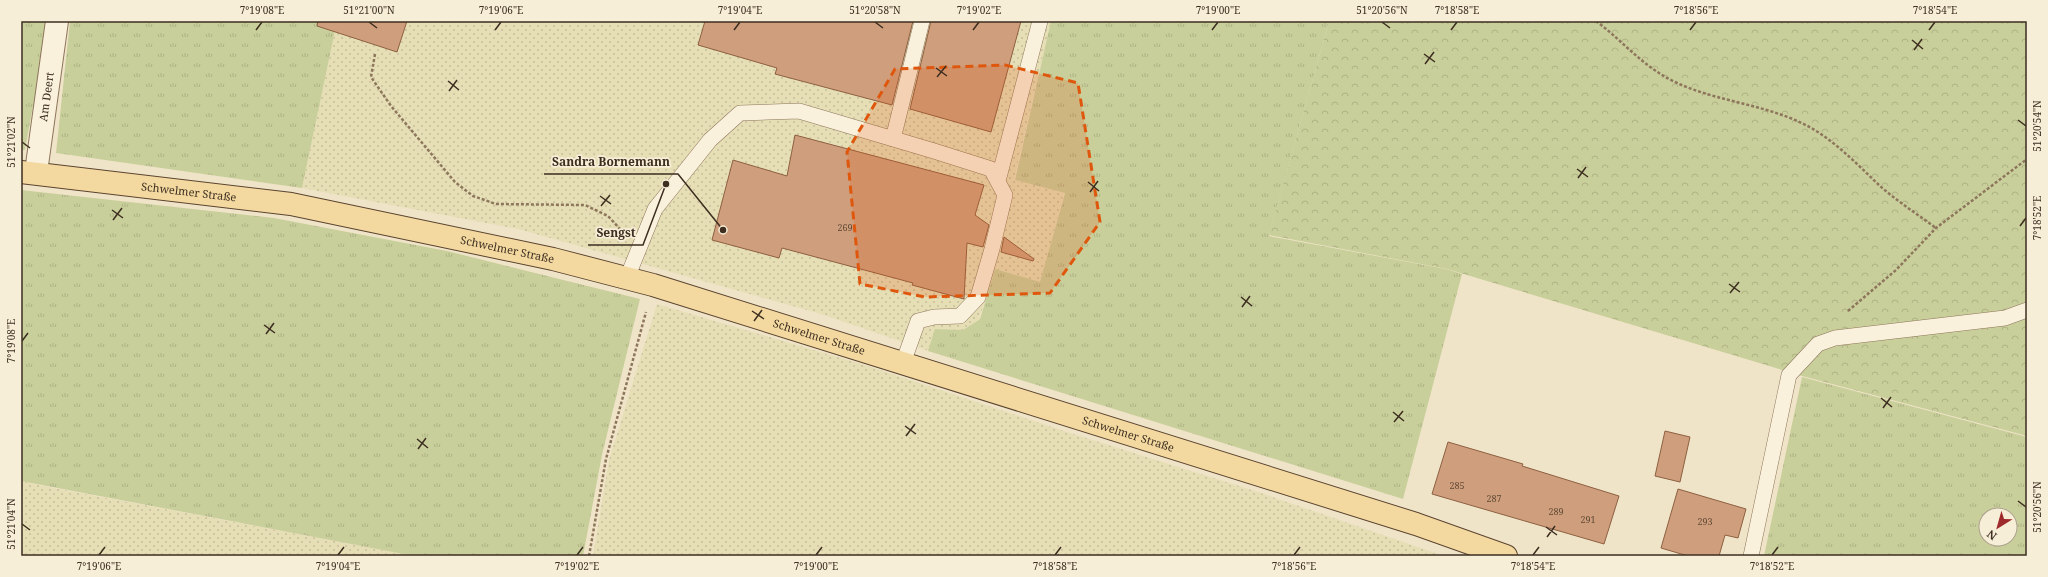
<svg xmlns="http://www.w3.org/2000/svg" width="2048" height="577" font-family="'Noto Serif',serif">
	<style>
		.farmland { fill: url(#farmland-dots) }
		.grass { fill: url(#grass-tufts); fill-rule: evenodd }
		.forest { fill: url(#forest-crowns) }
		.building { fill: #cf9f7d; stroke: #8d5f41 }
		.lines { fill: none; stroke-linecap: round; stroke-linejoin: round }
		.lane-casing { stroke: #8d765c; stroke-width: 16 }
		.street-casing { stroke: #8d765c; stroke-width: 24 }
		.primary-casing { stroke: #5b4430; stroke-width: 24 }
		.path { stroke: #8d765c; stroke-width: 2.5; stroke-dasharray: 3 2; stroke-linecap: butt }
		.lane { stroke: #faf1dc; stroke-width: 15 }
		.street { stroke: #faf1dc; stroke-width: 22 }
		.primary { stroke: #f3d9a0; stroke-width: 22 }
		.marked { fill: #df570d; fill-opacity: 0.2; stroke: #df570d; stroke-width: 3; stroke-dasharray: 8 5; stroke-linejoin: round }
		.ticks { fill: none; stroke: #3d2e20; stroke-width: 1.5 }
		.labels { text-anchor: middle; stroke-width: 3.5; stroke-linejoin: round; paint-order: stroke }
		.number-label { font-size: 9px; fill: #624a37 }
		.street-label { font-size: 11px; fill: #3d2e20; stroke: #f7eed8 }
		.leader { fill: none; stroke: #3d2e20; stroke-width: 1.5 }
		.callout-dot { fill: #3d2e20; stroke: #f7eed8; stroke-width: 1.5 }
		.callout-label { font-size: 12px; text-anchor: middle; font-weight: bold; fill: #3d2e20; stroke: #f7eed8; stroke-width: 3.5; stroke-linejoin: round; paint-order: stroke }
		.neatline { fill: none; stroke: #3d2e20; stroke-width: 1.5 }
		.ticks-label { font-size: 10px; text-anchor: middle; fill: #3d2e20 }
	</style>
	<defs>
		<pattern id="farmland-dots" width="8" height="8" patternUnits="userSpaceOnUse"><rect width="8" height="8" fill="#e6deb5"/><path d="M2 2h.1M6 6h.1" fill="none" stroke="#c6bf9b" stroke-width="1.8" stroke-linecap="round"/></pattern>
		<pattern id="grass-tufts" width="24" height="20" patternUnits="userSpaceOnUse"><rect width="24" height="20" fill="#c9cf9b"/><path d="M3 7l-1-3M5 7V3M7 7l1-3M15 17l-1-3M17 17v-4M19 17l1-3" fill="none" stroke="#aeb285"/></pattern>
		<pattern id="forest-crowns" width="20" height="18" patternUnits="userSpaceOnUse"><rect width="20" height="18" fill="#c9cf9b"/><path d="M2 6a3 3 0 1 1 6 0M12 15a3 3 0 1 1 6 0" fill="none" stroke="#aeb285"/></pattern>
	</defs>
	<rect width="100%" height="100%" fill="#f0e4c8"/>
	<!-- farmland -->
	<path class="farmland" d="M 337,21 L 1051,21 L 1014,180 L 1064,193 L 1041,283 L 995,269 L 979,319 L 963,330 L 936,329 L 929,351 L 821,314 L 518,229 L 302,188 Z
		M 657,304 L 868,366 L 1064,431 L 1258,492 L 1444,556 L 593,556 L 609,460 Z
		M 21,481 L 43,486 L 414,556 L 21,556 Z"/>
	<!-- grass -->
	<path class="grass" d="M 21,21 L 44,21 L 48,23 L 25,150 L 21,150 Z
		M 70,21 L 337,21 L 302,188 L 56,153 Z
		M 1051,21 L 1329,21 L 1269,236 L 1446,269 L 1462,274 L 1403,499 L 928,351 L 935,329 L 963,330 L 980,319 L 995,269 L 1040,282 L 1065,193 L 1015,180 Z
		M 21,190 L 274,218 L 447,251 L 640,299 L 602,455 L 583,556 L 414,556 L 21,481 Z
		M 1802,377 L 2027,437 L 2027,556 L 1764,556 ZM 1986,515 L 2010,515 L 2010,539 L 1986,539 Z"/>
	<!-- forest -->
	<path class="forest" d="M 1329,21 L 2027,21 L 2027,436 L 1802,376 L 1447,269 L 1269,235 Z"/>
	<!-- building -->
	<path class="building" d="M 318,21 L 407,21 L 397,52 L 317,26 Z
		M 705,21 L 913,21 L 892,105 L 775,74 L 777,68 L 698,45 Z
		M 931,21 L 1021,21 L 991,132 L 910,109 Z
		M 795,135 L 984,185 L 975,215 L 989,225 L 983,247 L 967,243 L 964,299 L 912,285 L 913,283 L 782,248 L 779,258 L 712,240 L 733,160 L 787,176 Z
		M 1004,237 L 1034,259 L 1033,261 L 1001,252 Z
		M 1665,431 L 1690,437 L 1680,482 L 1655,476 Z
		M 1448,442 L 1523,464 L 1522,466 L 1619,496 L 1604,544 L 1432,494 Z
		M 1678,489 L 1746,509 L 1738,538 L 1725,535 L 1719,556 L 1688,556 L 1661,548 Z"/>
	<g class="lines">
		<defs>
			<path id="lane" d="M 893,139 L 922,21
				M 998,181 L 1040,21
				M 627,278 L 655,209 L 710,140 L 740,113 L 799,111 L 934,151 L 991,169 L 1005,195 L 992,249 L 978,297 L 960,316 L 934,317 L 918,321 L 903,363
				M 1751,556 L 1789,375 L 1818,344 L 1835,338 L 2005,318 L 2027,310"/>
			<g id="street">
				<path id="s1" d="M 36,172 L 57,21"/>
			</g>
			<g id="primary">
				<path id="s2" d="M 21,172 L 291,204 L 553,259 L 653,285 L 1416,524 L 1506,556"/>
			</g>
		</defs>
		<!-- lane casing -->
		<use href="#lane" class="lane-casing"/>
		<!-- street casing -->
		<use href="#street" class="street-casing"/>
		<!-- primary casing -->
		<use href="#primary" class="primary-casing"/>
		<!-- path -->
		<path class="path" d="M 1596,21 C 1623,41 1643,67 1675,82 C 1719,103 1770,104 1813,129 C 1838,144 1859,166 1880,186 C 1897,201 1917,214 1936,228
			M 375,54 L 371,77 L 391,106 L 455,182 L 473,196 L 496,204 L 585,205 L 608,216 L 620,229
			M 1848,311 L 1896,270 L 1936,228 L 2027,159
			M 589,556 L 606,459 L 646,312"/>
		<!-- lane -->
		<use href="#lane" class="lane"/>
		<!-- street -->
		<use href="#street" class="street"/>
		<!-- primary -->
		<use href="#primary" class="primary"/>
	</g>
	<!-- marked area -->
	<path class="marked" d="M 1005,65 L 1078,83 L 1100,222 L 1050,293 L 925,297 L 860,284 L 847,152 L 895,69 Z"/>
	<!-- ticks -->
	<path class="ticks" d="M 369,22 L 377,28M 875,22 L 883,28M 1382,22 L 1390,28M 256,30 L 262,22M 495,30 L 501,22M 734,30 L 740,22M 973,30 L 979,22M 1212,30 L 1218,22M 1451,30 L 1457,22M 1690,30 L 1696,22M 1929,30 L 1935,22M 1912,40 L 1923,49M 1914,50 L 1922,39M 1424,54 L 1435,62M 1425,64 L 1434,52M 936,68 L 947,76M 937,77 L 946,66M 448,81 L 459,90M 449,91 L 457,80M 2018,120 L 2026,126M 22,142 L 30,148M 1577,169 L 1588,177M 1578,178 L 1586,167M 1088,182 L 1099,191M 1090,192 L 1098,181M 600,196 L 611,204M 601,206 L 610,195M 112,210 L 123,218M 113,220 L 122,208M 2020,226 L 2026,218M 1729,284 L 1740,292M 1730,293 L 1739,282M 1241,297 L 1252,306M 1242,307 L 1250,296M 752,311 L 764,319M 754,321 L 762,310M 264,325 L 275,333M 266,334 L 274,323M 22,341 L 28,333M 1881,398 L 1892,407M 1883,408 L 1891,397M 1393,412 L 1404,421M 1394,422 L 1403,411M 905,426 L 916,434M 906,436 L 915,424M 417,439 L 428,448M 418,449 L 426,438M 2018,501 L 2026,507M 22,524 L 30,530M 1546,527 L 1557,535M 1547,537 L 1555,526M 99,555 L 105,547M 338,555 L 344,547M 577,555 L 583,547M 816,555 L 822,547M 1055,555 L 1061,547M 1294,555 L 1300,547M 1533,555 L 1539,547M 1772,555 L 1778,547"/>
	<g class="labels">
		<!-- number labels -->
		<g class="number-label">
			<text x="845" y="231">269</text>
			<text x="1457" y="489">285</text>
			<text x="1494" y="502">287</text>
			<text x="1556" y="515">289</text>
			<text x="1588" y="523">291</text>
			<text x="1705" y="525">293</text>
		</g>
		<!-- street labels -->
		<g class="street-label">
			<text dy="4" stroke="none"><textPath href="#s1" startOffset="76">Am Deert</textPath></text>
			<text dy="4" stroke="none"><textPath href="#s2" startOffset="169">Schwelmer Straße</textPath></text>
			<text dy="4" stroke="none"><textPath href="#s2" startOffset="493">Schwelmer Straße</textPath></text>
			<text dy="4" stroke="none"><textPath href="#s2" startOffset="817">Schwelmer Straße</textPath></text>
			<text dy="4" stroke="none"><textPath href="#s2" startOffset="1141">Schwelmer Straße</textPath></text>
		</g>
	</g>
	<!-- callouts -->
	<path class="leader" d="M723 230L678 174H544M666 184L643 245H588"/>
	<g class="callout-dot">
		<circle cx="723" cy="230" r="4"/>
		<circle cx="666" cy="184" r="4"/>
	</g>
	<g class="callout-label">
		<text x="611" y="166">Sandra Bornemann</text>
		<text x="616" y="237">Sengst</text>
	</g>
	<!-- border -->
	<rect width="2048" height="577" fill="none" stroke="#f7eed8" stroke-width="44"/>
	<!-- north arrow -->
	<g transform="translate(1998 527) rotate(217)"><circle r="19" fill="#f7eed8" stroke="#ada18e"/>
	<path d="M0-3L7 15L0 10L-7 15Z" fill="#9e2a2b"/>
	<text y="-6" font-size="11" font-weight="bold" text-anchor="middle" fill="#3d2e20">N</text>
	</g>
	<rect x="22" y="22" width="2004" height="533" class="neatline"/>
	<g class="ticks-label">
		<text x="262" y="14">7°19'08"E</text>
		<text x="369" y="14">51°21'00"N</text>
		<text x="501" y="14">7°19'06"E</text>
		<text x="740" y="14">7°19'04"E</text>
		<text x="875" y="14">51°20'58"N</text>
		<text x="979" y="14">7°19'02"E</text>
		<text x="1218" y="14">7°19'00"E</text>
		<text x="1382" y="14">51°20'56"N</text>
		<text x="1457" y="14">7°18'58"E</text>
		<text x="1696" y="14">7°18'56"E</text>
		<text x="1935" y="14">7°18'54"E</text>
		<text transform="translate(2037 126) rotate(-90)" y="4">51°20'54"N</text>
		<text transform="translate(11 142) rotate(-90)" y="4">51°21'02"N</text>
		<text transform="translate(2037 218) rotate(-90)" y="4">7°18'52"E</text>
		<text transform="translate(11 341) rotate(-90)" y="4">7°19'08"E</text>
		<text transform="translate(2037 507) rotate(-90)" y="4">51°20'56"N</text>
		<text transform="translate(11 524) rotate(-90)" y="4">51°21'04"N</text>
		<text x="99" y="570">7°19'06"E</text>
		<text x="338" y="570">7°19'04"E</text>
		<text x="577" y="570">7°19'02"E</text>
		<text x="816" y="570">7°19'00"E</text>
		<text x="1055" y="570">7°18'58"E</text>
		<text x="1294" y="570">7°18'56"E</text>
		<text x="1533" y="570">7°18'54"E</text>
		<text x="1772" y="570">7°18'52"E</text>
	</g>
</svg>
